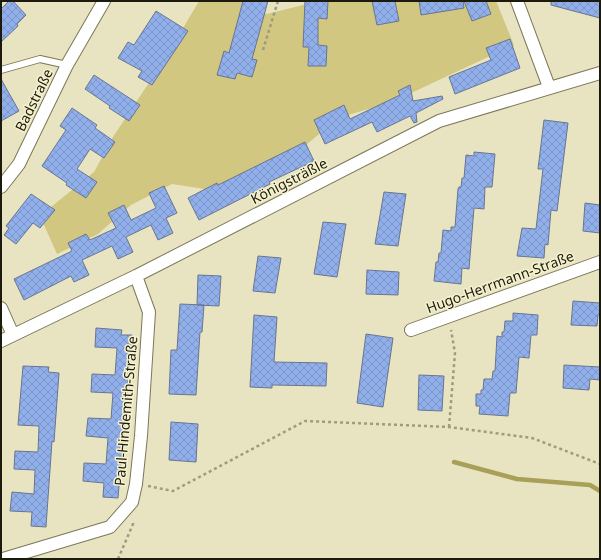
<svg xmlns="http://www.w3.org/2000/svg" width="601" height="560" font-family="'Noto Sans',sans-serif">
	<style>
		.garden { fill: #d1c780 }
		.lines { fill: none; stroke-linecap: round; stroke-linejoin: round }
		.stream { stroke: #a89f58; stroke-width: 4.5 }
		.building { fill: url(#building-cross-hatch); stroke: #687591 }
		.lane-casing { stroke: #7b7758; stroke-width: 8 }
		.street-casing { stroke: #7b7758; stroke-width: 14 }
		.path { stroke: #9e9b80; stroke-width: 2.5; stroke-dasharray: 3 3; stroke-linecap: butt }
		.lane { stroke: #fff; stroke-width: 6 }
		.street { stroke: #fff; stroke-width: 12 }
		.labels { text-anchor: middle; stroke-width: 3; stroke-linejoin: round; paint-order: stroke }
		.street-label { font-size: 14px; fill: #1b1a0d; stroke: #f5f1ce }
	</style>
	<defs>
		<pattern id="building-cross-hatch" width="8" height="8" patternUnits="userSpaceOnUse"><rect width="8" height="8" fill="#91afeb"/><path d="M0 0l8 8M0 8l8-8" fill="none" stroke="#7c96c8"/></pattern>
	</defs>
	<rect width="100%" height="100%" fill="#e8e4c1"/>
	<!-- garden -->
	<path class="garden" d="M 199,1 L 244,1 L 267,14 L 319,1 L 496,1 L 514,45 L 392,102 L 338,118 L 305,146 L 211,190 L 172,184 L 131,205 L 98,234 L 57,254 L 40,216 L 94,172 L 113,137 L 166,57 Z"/>
	<g class="lines">
		<!-- stream -->
		<path class="stream" d="M 454,462 L 517,479 L 590,485 L 600,491"/>
	</g>
	<!-- building -->
	<path class="building" d="M 9,1 L 13,1 L 26,15 L 17,24 L 18,26 L 1,42 L 1,9 Z
		M 243,1 L 268,1 L 252,59 L 257,60 L 252,77 L 237,73 L 235,79 L 217,75 L 224,51 L 229,53 Z
		M 305,1 L 328,1 L 327,19 L 318,18 L 318,45 L 327,46 L 326,66 L 308,66 L 309,47 L 303,47 Z
		M 372,1 L 395,1 L 399,21 L 377,25 Z
		M 419,1 L 463,1 L 464,8 L 421,15 Z
		M 464,1 L 486,1 L 491,14 L 472,21 Z
		M 551,1 L 600,1 L 600,18 L 551,5 Z
		M 156,11 L 188,31 L 152,85 L 138,77 L 142,71 L 118,58 L 128,42 L 134,45 Z
		M 510,39 L 520,68 L 455,94 L 449,77 L 491,60 L 486,48 Z
		M 94,75 L 140,105 L 129,121 L 109,108 L 110,106 L 85,89 Z
		M 1,79 L 19,111 L 1,121 Z
		M 410,85 L 413,101 L 442,96 L 443,99 L 416,113 L 417,122 L 414,123 L 410,116 L 377,132 L 372,122 L 325,144 L 314,120 L 344,105 L 350,119 L 400,95 L 398,91 Z
		M 72,108 L 97,125 L 95,128 L 115,142 L 104,158 L 90,149 L 77,169 L 97,182 L 86,198 L 66,185 L 67,183 L 42,166 L 66,130 L 60,126 Z
		M 544,120 L 568,123 L 557,211 L 551,210 L 548,245 L 545,244 L 544,258 L 517,256 L 522,228 L 536,229 L 543,169 L 538,169 Z
		M 305,142 L 314,161 L 269,182 L 270,184 L 199,220 L 188,198 L 217,183 L 218,185 Z
		M 474,152 L 495,154 L 492,187 L 485,187 L 484,209 L 474,208 L 469,269 L 462,268 L 461,284 L 434,281 L 436,262 L 438,262 L 439,253 L 441,253 L 443,230 L 451,231 L 451,227 L 455,227 L 458,189 L 459,187 L 461,187 L 462,178 L 464,178 L 466,155 L 474,156 Z
		M 164,186 L 177,213 L 166,218 L 173,233 L 158,240 L 151,225 L 126,237 L 133,252 L 118,259 L 112,246 L 82,260 L 89,275 L 74,282 L 71,276 L 24,300 L 14,279 L 72,251 L 68,243 L 86,234 L 90,240 L 116,228 L 108,213 L 124,205 L 131,220 L 156,208 L 149,193 Z
		M 384,192 L 406,194 L 398,246 L 375,244 Z
		M 31,194 L 55,210 L 40,228 L 33,223 L 16,244 L 4,235 L 9,228 L 6,226 Z
		M 585,203 L 600,205 L 600,233 L 583,231 Z
		M 323,222 L 346,224 L 337,277 L 314,274 Z
		M 258,256 L 281,258 L 275,293 L 253,291 Z
		M 367,270 L 399,272 L 398,295 L 366,294 Z
		M 198,275 L 221,276 L 219,306 L 197,305 Z
		M 573,301 L 600,303 L 600,315 L 598,315 L 597,326 L 571,325 Z
		M 180,304 L 204,305 L 202,332 L 200,332 L 196,395 L 169,394 L 171,350 L 177,350 Z
		M 513,313 L 538,315 L 537,335 L 531,335 L 529,358 L 519,357 L 516,393 L 510,393 L 508,416 L 479,414 L 480,406 L 476,406 L 476,394 L 481,394 L 481,390 L 483,390 L 484,379 L 492,379 L 493,371 L 495,371 L 497,336 L 502,337 L 502,332 L 504,332 L 505,321 L 513,321 Z
		M 254,315 L 277,317 L 274,362 L 327,363 L 326,386 L 272,385 L 272,388 L 250,387 Z
		M 96,328 L 122,330 L 121,335 L 132,335 L 118,498 L 103,497 L 104,483 L 83,481 L 84,463 L 106,464 L 108,438 L 86,436 L 88,418 L 111,419 L 113,393 L 91,392 L 92,374 L 115,375 L 117,348 L 95,347 Z
		M 366,334 L 393,338 L 383,407 L 357,403 Z
		M 564,365 L 600,367 L 600,380 L 590,379 L 589,390 L 563,388 Z
		M 23,366 L 49,367 L 48,372 L 59,373 L 54,442 L 52,441 L 46,527 L 31,526 L 32,512 L 10,511 L 12,492 L 34,494 L 35,470 L 14,469 L 15,451 L 38,452 L 39,426 L 18,425 Z
		M 419,375 L 444,376 L 442,411 L 418,410 Z
		M 171,422 L 198,424 L 196,462 L 169,460 Z"/>
	<g class="lines">
		<defs>
			<path id="lane" d="M 1,70 L 40,59 L 67,65"/>
			<path id="street" d="M 517,1 L 549,87
				M 1,187 L 19,164 L 67,65 L 104,1
				M 1,308 L 13,335
				M 411,330 L 600,262
				M 1,341 L 136,276 L 439,121 L 600,73
				M 3,559 L 110,527 L 132,502 L 136,484 L 141,436 L 149,312 L 136,276"/>
		</defs>
		<!-- lane casing -->
		<use href="#lane" class="lane-casing"/>
		<!-- street casing -->
		<use href="#street" class="street-casing"/>
		<!-- path -->
		<path class="path" d="M 263,50 L 278,1
			M 449,427 L 455,353 L 451,330
			M 148,486 L 173,491 L 305,421 L 449,427 L 532,438 L 600,464
			M 118,559 L 133,524 L 133,520"/>
		<!-- lane -->
		<use href="#lane" class="lane"/>
		<!-- street -->
		<use href="#street" class="street"/>
	</g>
	<g class="labels">
		<!-- street labels -->
		<g class="street-label">
			<text transform="translate(34 100) rotate(-64)" y="5">Badstraße</text>
			<text transform="translate(289 181) rotate(-27)" y="5">Königsträßle</text>
			<text transform="translate(500 282) rotate(-20)" y="5">Hugo-Herrmann-Straße</text>
			<text transform="translate(126 411) rotate(-85)" y="5">Paul-Hindemith-Straße</text>
		</g>
	</g>
	<!-- border -->
	<rect width="601" height="560" fill="none" stroke="#1b1a0d" stroke-width="4"/>
</svg>
